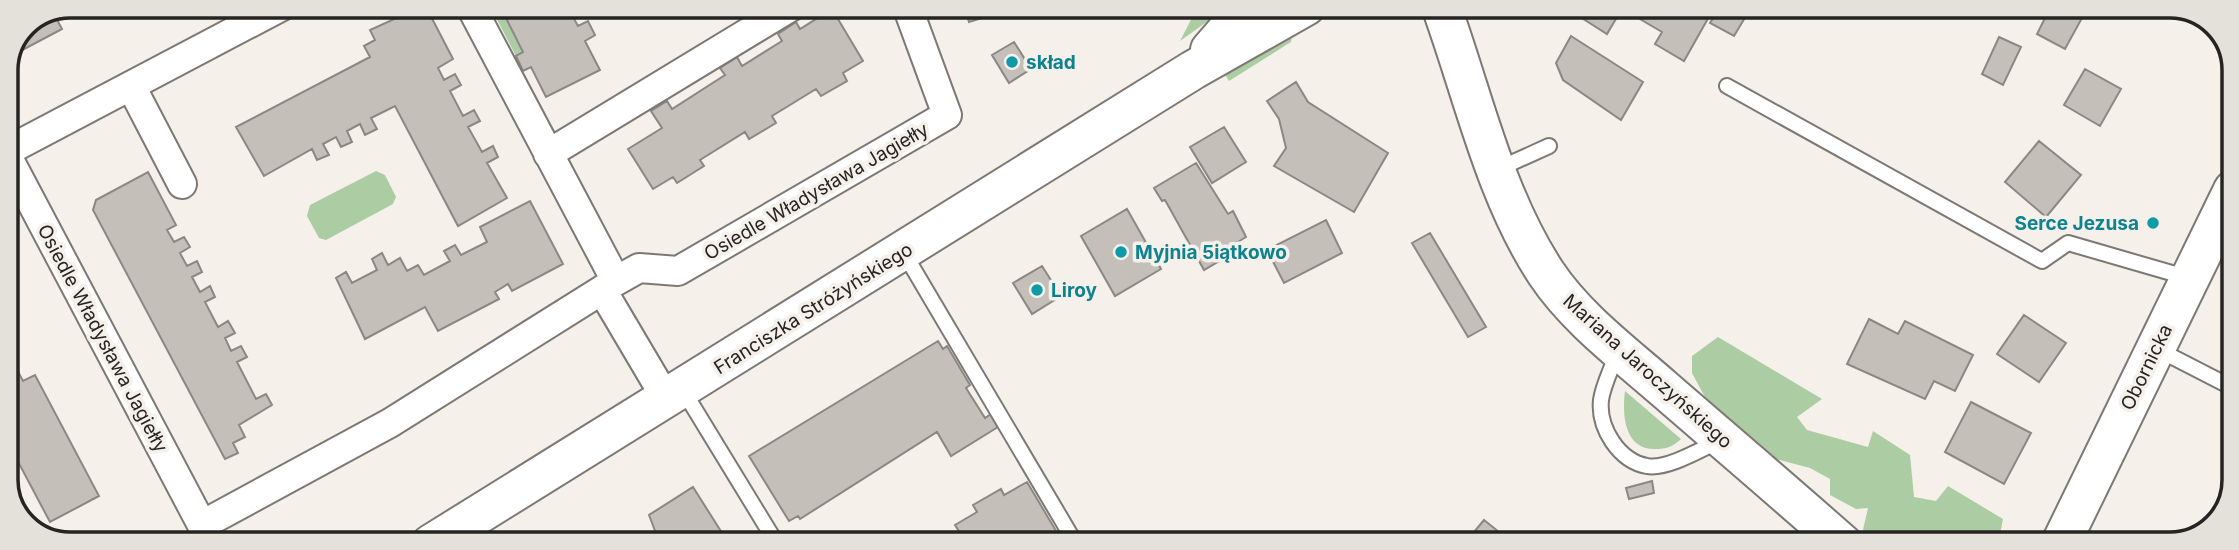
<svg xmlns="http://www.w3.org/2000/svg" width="2239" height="550" font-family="Inter,sans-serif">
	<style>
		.green { fill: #accda3 }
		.building { fill: #c4bfb9; stroke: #8c8782; stroke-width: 2 }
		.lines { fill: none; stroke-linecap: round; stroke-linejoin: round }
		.lane-casing { stroke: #7d7873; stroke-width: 18 }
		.street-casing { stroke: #7d7873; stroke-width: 32 }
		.secondary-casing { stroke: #7d7873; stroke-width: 42 }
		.lane { stroke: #fff; stroke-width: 14 }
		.street { stroke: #fff; stroke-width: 28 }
		.secondary { stroke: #fff; stroke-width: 38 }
		.culture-dot { fill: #0f9aa8; stroke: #f5f0ea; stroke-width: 2.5 }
		.labels { text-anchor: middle; stroke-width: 7; stroke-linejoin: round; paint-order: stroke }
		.culture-label { font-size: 19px; font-weight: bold; fill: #0d838f; stroke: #f5f0ea; text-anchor: start }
		.street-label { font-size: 19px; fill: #262422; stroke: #f5f0ea }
		.rim { fill: none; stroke: #262422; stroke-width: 3.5 }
	</style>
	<rect width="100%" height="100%" fill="#f5f0ea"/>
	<!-- green -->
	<path class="green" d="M 490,6 L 521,6 L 504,14 L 523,52 L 516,56 Z
		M 1198,6 L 1229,6 L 1180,41 Z
		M 1293,30 L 1291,42 L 1229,81 L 1224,73 Z
		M 376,171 L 385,175 L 396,197 L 393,204 L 326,240 L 319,238 L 307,216 L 310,205 Z
		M 1718,337 L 1822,399 L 1797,417 L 1807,430 L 1868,447 L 1873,431 L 1910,455 L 1914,497 L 1936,501 L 1948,486 L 2003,519 L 1998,545 L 1871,543 L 1863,530 L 1868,508 L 1856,509 L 1830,495 L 1830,479 L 1810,468 L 1776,459 L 1707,401 L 1692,373 L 1692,356 Z
		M 1625,391 L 1681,439 C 1672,447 1667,449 1655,449 C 1624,450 1622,414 1625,391 Z"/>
	<!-- building -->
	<path class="building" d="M 425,5 L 453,59 L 438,68 L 444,80 L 455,74 L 461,85 L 450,91 L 463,116 L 474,110 L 480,121 L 468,127 L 482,152 L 493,146 L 498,157 L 487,163 L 507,198 L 458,226 L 395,106 L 371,118 L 377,129 L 365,135 L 360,124 L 347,131 L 352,142 L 341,147 L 336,137 L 323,144 L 329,155 L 317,160 L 312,149 L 264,176 L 236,127 L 370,57 L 364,46 L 375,40 L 370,30 Z
		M 521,6 L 591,6 L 572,15 L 578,26 L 588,21 L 595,35 L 585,41 L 600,70 L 546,97 L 531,67 L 523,71 L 516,56 L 523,52 L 504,14 Z
		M 964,6 L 1021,6 L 969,22 Z
		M 1563,6 L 1622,6 L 1623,7 L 1607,34 Z
		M 1632,6 L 1715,6 L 1684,61 L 1655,44 L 1662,32 L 1628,12 Z
		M 1721,6 L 1752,6 L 1734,36 L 1710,23 Z
		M 2051,6 L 2088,7 L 2065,49 L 2037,34 Z
		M 2182,7 L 2218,27 L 2223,38 L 2187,16 Z
		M 832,9 L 863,61 L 843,73 L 847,81 L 821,96 L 816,89 L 772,116 L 776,123 L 749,139 L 745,132 L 700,160 L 704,166 L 677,183 L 673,177 L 653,189 L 628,149 L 662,128 L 651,111 L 667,101 L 672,109 L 725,75 L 720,68 L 737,57 L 742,66 L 782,41 L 778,34 L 796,22 L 800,29 Z
		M 53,12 L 62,29 L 11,56 L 24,24 Z
		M 1571,36 L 1643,82 L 1621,120 L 1563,80 L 1556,63 Z
		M 1999,37 L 2021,47 L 2003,85 L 1982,74 Z
		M 1014,42 L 1031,69 L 1009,83 L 992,55 Z
		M 2085,69 L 2121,89 L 2100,126 L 2064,105 Z
		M 1296,82 L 1308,102 L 1388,153 L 1354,212 L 1274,166 L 1286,148 L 1279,119 L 1267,101 Z
		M 1224,127 L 1246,162 L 1212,183 L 1190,147 Z
		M 2039,141 L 2081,175 L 2046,217 L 2005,182 Z
		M 1196,163 L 1228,214 L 1233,211 L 1246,237 L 1228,248 L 1231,254 L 1204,270 L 1165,200 L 1162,201 L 1154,188 Z
		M 148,172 L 176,225 L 167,230 L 174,242 L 184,237 L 190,247 L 180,253 L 187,266 L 197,261 L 202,272 L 192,277 L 200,292 L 210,286 L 215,297 L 205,302 L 218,327 L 228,321 L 235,333 L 225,338 L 231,351 L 241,346 L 247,357 L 237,362 L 256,399 L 266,394 L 272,405 L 239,425 L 245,437 L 233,443 L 238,453 L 225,459 L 93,210 L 96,200 Z
		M 530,201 L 563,264 L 512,291 L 508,284 L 495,292 L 499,299 L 438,331 L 425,307 L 365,339 L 336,278 L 346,272 L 352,283 L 377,270 L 372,259 L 382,253 L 388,265 L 400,258 L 407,271 L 418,265 L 424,275 L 450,261 L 444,251 L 455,245 L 461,255 L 487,242 L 480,227 Z
		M 1127,209 L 1161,269 L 1115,296 L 1081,236 Z
		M 1326,220 L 1342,253 L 1284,283 L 1267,250 Z
		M 1430,233 L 1486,327 L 1468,337 L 1412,243 Z
		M 1042,266 L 1061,296 L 1032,314 L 1013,283 Z
		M 2024,315 L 2066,343 L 2039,382 L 1997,354 Z
		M 1869,319 L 1898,334 L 1905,321 L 1973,355 L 1955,391 L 1934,381 L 1925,399 L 1847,364 Z
		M 938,341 L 943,349 L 947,346 L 970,385 L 966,388 L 985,418 L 991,414 L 998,427 L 951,456 L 937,432 L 800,519 L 798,516 L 789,521 L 749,456 Z
		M 6,349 L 23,381 L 35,375 L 99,496 L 50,522 L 6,439 Z
		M 1971,402 L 2031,433 L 2004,484 L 1945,452 Z
		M 1652,481 L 1654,493 L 1629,499 L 1626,488 Z
		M 1027,482 L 1059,536 L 1051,541 L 1053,544 L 967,544 L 955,525 L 977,512 L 973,505 L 1001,489 L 1004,495 Z
		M 693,487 L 729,544 L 660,544 L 649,515 Z
		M 1484,520 L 1514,544 L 1464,544 Z
		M 1700,535 L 1719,544 L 1696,544 Z"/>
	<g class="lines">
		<defs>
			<path id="lane" d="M 1727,86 L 2042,261 L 2068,243 L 2189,278
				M 1498,169 L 1549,146
				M 904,253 L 1076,544
				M 2157,349 L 2233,388
				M 1617,353 C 1612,368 1603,385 1601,400 C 1598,428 1619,461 1647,466 C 1666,470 1702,449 1719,441
				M 683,390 L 777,544"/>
			<path id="street" d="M 470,5 L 616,281 L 602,290 L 667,400
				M 131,86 L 182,184
				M 5,152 L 212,544
				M 5,152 L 284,5
				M 548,154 L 792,6
				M 616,281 L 639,268 L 678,271 L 947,115 L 907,6
				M 202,525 L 390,423 L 602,290"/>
			<path id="secondary" d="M 1441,6 C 1473,94 1494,194 1546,273 C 1576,318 1623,353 1663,388 C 1723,440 1784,492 1844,545
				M 1210,50 L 1248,6
				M 431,544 L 1193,70 L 1306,6
				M 2060,545 L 2233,190"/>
		</defs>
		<!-- lane casing -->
		<use href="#lane" class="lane-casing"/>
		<!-- street casing -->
		<use href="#street" class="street-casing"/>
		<!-- secondary casing -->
		<use href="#secondary" class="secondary-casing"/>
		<!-- lane -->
		<use href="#lane" class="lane"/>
		<!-- street -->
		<use href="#street" class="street"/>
		<!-- secondary -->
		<use href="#secondary" class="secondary"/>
	</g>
	<!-- markers -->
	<g class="culture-dot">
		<circle cx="1012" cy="62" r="7"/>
		<circle cx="2153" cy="223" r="7"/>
		<circle cx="1121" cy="252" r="7"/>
		<circle cx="1037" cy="290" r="7"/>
	</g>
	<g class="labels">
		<!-- culture labels -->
		<g class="culture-label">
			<text x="1026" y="69">skład</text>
			<text x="2139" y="230" text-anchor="end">Serce Jezusa</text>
			<text x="1135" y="259">Myjnia 5iątkowo</text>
			<text x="1051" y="297">Liroy</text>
		</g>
		<!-- street labels -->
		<g class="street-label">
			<text transform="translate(816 191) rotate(-30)" y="7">Osiedle Władysława Jagiełły</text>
			<text transform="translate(813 308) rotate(-32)" y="7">Franciszka Stróżyńskiego</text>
			<text transform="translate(103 338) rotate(62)" y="7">Osiedle Władysława Jagiełły</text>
			<text transform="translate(2146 367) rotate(-64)" y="7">Obornicka</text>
			<text transform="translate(1648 371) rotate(42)" y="7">Mariana Jaroczyńskiego</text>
		</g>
	</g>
	<!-- crop -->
	<path d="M0 0H2239V550H0ZM70 18H2170A52 52 0 0 1 2222 70V480A52 52 0 0 1 2170 532H70A52 52 0 0 1 18 480V70A52 52 0 0 1 70 18Z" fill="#e4e0da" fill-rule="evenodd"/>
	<path class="rim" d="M70 18H2170A52 52 0 0 1 2222 70V480A52 52 0 0 1 2170 532H70A52 52 0 0 1 18 480V70A52 52 0 0 1 70 18Z"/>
</svg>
